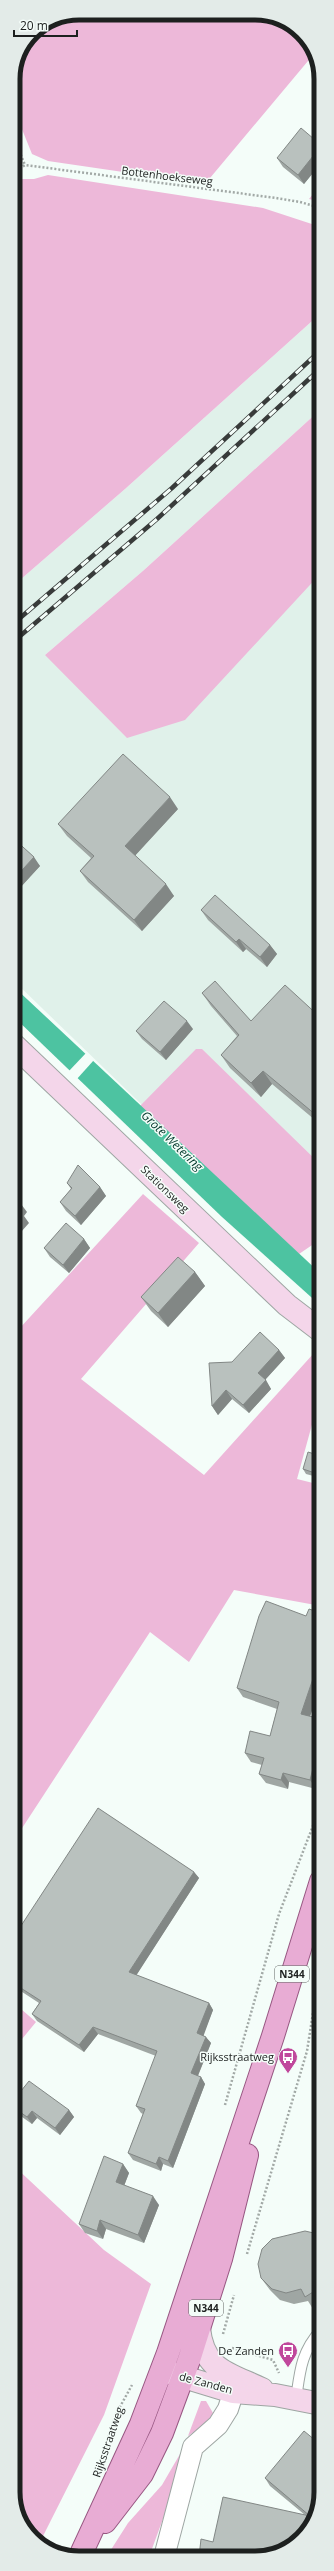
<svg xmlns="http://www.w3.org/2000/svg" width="334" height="2571" font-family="'Open Sans',sans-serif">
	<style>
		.built { fill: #e0f1ea }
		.green { fill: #edb8d9 }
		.water { fill: #4dc3a1 }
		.pier { fill: #f4fdf9 }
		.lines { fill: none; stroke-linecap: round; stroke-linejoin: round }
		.lane-casing { stroke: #9ea6a3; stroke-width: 12 }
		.street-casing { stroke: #9ea6a3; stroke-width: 22 }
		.secondary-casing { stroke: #9ea6a3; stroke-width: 24 }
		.primary-casing { stroke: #975782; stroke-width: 24 }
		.path { stroke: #a2a9a6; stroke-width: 2.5; stroke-dasharray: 2 2; stroke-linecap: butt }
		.lane { stroke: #fff; stroke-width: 10 }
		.street { stroke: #fff; stroke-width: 20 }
		.secondary { stroke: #f4d6ea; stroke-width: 22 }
		.primary { stroke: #e8acd4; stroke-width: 22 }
		.rail-casing { stroke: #383b3a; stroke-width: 4.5 }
		.rail { stroke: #f4fdf9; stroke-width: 3; stroke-dasharray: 9; stroke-linecap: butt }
		.wall { fill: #9fa6a3 }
		.shaded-wall { fill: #828785 }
		.building { fill: #b9c1be; stroke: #828785 }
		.labels { text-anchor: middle; stroke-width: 3; stroke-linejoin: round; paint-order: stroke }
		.shield { fill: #f4fdf9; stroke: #5e6260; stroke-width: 1 }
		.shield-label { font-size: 10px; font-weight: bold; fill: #1d201f }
		.street-label { font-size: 11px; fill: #1d201f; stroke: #f4fdf9 }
		.poi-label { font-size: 11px; fill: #1d201f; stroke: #f4fdf9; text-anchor: end }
		.water-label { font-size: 12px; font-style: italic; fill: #01382b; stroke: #f4fdf9 }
		.rim { fill: none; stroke: #1d201f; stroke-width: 5 }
	</style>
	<rect width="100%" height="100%" fill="#f4fdf9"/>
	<!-- built -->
	<path class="built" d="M 321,313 L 321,409 L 144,570 L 45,655 L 321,567 L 321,1224 L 293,1251 L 13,980 L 13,586 L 125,489 Z"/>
	<!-- green -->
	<path class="green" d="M 79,13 L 272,15 L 305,36 L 313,55 L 205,184 L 48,161 L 32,154 L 13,107 L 13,79 L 18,53 L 32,32 Z
		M 48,175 L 263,208 L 321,227 L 321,313 L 125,489 L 13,586 L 13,186 L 20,179 L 34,179 Z
		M 321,184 L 321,202 L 309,199 Z
		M 321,409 L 321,573 L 185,720 L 127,738 L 45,655 L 144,570 Z
		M 196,1049 L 202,1049 L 321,1165 L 321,1239 L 299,1254 L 140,1106 Z
		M 143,1194 L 199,1243 L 81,1379 L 204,1475 L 314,1353 L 321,1360 L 321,1392 L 297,1479 L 321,1485 L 321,1606 L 234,1590 L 189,1662 L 150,1632 L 13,1842 L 13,1325 L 19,1329 Z
		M 13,2002 L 36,2022 L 13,2050 Z
		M 13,2165 L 104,2250 L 151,2284 L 104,2415 L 40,2542 L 29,2535 L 13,2497 Z
		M 201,2401 L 206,2401 L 213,2413 L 207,2423 L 188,2436 Z
		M 180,2454 L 186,2456 L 149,2557 L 107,2556 L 128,2523 L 162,2485 Z"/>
	<!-- water -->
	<path class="water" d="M 13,986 L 321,1274 L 321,1306 L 222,1217 L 13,1016 Z"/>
	<!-- pier -->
	<path class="pier" d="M 87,1052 L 94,1060 L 76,1080 L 68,1072 Z"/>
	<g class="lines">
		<defs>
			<path id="lane" d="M 296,2399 C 300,2371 301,2352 321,2330"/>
			<path id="street" d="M 164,2557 L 193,2447 L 218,2425 L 228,2409 L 238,2378"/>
			<path id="secondary" d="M 13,1044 L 287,1305 L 321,1331
				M 199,2328 C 203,2370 228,2373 262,2389
				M 164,2371 L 233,2392 L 275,2395 L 321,2404"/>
			<path id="primary" d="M 105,2522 L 142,2474 L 162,2433 L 189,2360 L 221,2259 L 247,2155
				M 81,2554 L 141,2424 L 168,2353 L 273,2036 L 321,1881"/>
		</defs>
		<!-- lane casing -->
		<use href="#lane" class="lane-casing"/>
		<!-- street casing -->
		<use href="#street" class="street-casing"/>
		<!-- secondary casing -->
		<use href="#secondary" class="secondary-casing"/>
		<!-- primary casing -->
		<use href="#primary" class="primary-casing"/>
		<!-- path -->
		<path class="path" d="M 13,136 L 25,165
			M 13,173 L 25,165 L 276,198 L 300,202 L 321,208
			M 225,2105 L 279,1914 L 321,1805
			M 247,2254 L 307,2051 L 321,1962
			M 223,2334 L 234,2295
			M 232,2348 L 273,2360 L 279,2373
			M 106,2445 L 116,2414 L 132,2385
			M 56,2552 L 60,2545"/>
		<!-- lane -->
		<use href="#lane" class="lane"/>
		<!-- street -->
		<use href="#street" class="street"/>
		<!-- secondary -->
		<use href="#secondary" class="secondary"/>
		<!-- primary -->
		<use href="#primary" class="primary"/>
		<defs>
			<path id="rail" d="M 13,624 L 172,488 L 321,350
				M 13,642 L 157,519 L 321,368"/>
		</defs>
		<!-- rail casing -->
		<use href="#rail" class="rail-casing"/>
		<!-- rail -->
		<use href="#rail" class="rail"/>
	</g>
	<!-- wall -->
	<path class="wall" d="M 321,145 L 321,163 L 304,184 L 283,167 L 277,158 Z
		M 178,809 L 135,855 L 174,896 L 142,931 L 88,882 L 80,871 L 91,858 L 67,836 L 58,824 Z
		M 13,838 L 40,866 L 18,890 L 13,886 Z
		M 201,910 L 270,945 L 277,954 L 267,967 L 246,949 L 243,952 L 208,920 Z
		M 202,993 L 251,1021 L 321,1018 L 321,1125 L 272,1084 L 261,1097 L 230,1068 L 221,1055 L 237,1036 L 211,1006 Z
		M 193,1029 L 166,1060 L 142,1039 L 136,1031 Z
		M 67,1183 L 100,1187 L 106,1196 L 81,1225 L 66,1211 L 60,1202 L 71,1189 Z
		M 84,1239 L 90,1248 L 69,1273 L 50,1257 L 44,1248 Z
		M 195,1272 L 205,1286 L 168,1327 L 151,1311 L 141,1297 Z
		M 279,1350 L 285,1358 L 265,1380 L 271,1389 L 249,1413 L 232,1399 L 218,1415 L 212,1406 L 232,1362 Z
		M 321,1456 L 321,1478 L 306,1474 L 303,1469 Z
		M 321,1613 L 321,1683 L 310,1716 L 316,1789 L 289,1782 L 288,1789 L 266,1783 L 259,1774 L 262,1765 L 251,1762 L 245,1753 L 270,1736 L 277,1709 L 243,1697 L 237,1688 L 306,1616 Z
		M 194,1872 L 199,1878 L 136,1975 L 209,2003 L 213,2010 L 203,2035 L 211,2043 L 198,2076 L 201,2077 L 205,2084 L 173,2168 L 163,2164 L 161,2171 L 133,2160 L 128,2153 L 143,2114 L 141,2113 L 136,2106 L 156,2056 L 98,2034 L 84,2052 L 37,2021 L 32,2014 L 39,2003 L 13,1986 L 13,1938 Z
		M 13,2101 L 69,2110 L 74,2117 L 60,2135 L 37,2118 L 32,2124 L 15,2112 L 13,2109 Z
		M 123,2164 L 129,2173 L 124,2186 L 159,2205 L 144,2243 L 106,2229 L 103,2239 L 85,2233 L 79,2224 Z
		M 321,2239 L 321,2304 L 313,2309 L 308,2301 L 294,2304 L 280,2300 L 270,2290 L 261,2278 Z
		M 265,2478 L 321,2492 L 302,2539 L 213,2542 L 305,2515 L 270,2486 Z"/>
	<!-- shaded-wall -->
	<path class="shaded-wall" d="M 321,146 L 321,163 L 304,184 L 298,175 Z
		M 170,797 L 178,809 L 133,858 L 125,846 Z
		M 34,857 L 40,866 L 18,890 L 13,884 L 13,880 Z
		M 166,884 L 174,896 L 142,931 L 134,920 Z
		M 239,939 L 246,949 L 243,952 L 236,942 Z
		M 270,945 L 277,954 L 267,967 L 260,957 Z
		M 321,1020 L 321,1033 L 316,1026 Z
		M 187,1021 L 193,1029 L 166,1060 L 160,1052 Z
		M 263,1071 L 272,1084 L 261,1097 L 251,1083 Z
		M 100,1187 L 106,1196 L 81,1225 L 75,1216 Z
		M 21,1204 L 27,1212 L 24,1216 L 29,1223 L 13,1241 L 13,1226 L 17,1209 Z
		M 84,1239 L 90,1248 L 69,1273 L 63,1265 Z
		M 195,1272 L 205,1286 L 168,1327 L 158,1313 Z
		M 279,1350 L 285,1358 L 264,1381 L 258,1373 Z
		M 266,1380 L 271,1389 L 249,1413 L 243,1405 Z
		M 226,1390 L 232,1399 L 218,1415 L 212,1406 Z
		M 320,1467 L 321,1468 L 321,1477 L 318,1474 Z
		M 321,1655 L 321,1683 L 308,1723 L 301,1714 Z
		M 321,1737 L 321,1771 L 316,1789 L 310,1780 Z
		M 283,1773 L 289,1782 L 288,1789 L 281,1780 Z
		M 194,1872 L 199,1878 L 134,1979 L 129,1972 Z
		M 209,2003 L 213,2010 L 202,2040 L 197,2033 Z
		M 93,2027 L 98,2034 L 84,2052 L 79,2045 Z
		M 206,2037 L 211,2043 L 196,2080 L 191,2073 Z
		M 201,2077 L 205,2084 L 173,2168 L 168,2161 Z
		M 69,2110 L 74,2117 L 60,2135 L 55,2128 Z
		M 32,2111 L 37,2118 L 32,2124 L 27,2117 Z
		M 159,2157 L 163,2164 L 161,2171 L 156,2164 Z
		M 123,2164 L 129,2173 L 122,2191 L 116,2182 Z
		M 153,2196 L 159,2205 L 144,2243 L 138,2235 Z
		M 100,2220 L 106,2229 L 103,2239 L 97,2231 Z
		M 318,2234 L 321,2239 L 321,2248 L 316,2241 Z
		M 321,2278 L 321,2294 L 318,2289 Z
		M 309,2520 L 302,2539 L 291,2544 Z"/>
	<!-- building -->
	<path class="building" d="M 301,128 L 321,145 L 321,146 L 298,175 L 277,158 Z
		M 123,754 L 170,797 L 125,846 L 166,884 L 134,920 L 80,871 L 94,856 L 58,824 Z
		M 13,838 L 34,857 L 13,880 Z
		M 215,895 L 270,945 L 260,957 L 239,939 L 236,942 L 201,910 Z
		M 215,981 L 251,1021 L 285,985 L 321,1018 L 321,1020 L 316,1026 L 321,1031 L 321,1118 L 317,1114 L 316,1115 L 263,1071 L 251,1083 L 221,1055 L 239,1035 L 202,993 Z
		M 164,1001 L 187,1021 L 160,1052 L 136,1031 Z
		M 78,1165 L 100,1187 L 75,1216 L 60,1202 L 72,1188 L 67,1183 Z
		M 13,1196 L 21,1204 L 17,1209 L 23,1215 L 13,1226 Z
		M 66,1223 L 84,1239 L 63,1265 L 44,1248 Z
		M 178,1257 L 195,1272 L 158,1313 L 141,1297 Z
		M 260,1332 L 279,1350 L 258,1373 L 266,1380 L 243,1405 L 226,1390 L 212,1406 L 209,1363 L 232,1362 Z
		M 308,1452 L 321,1456 L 321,1461 L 318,1465 L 320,1467 L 318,1474 L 303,1469 Z
		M 321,1461 L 321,1466 L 318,1465 Z
		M 266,1601 L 306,1616 L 309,1609 L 321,1613 L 321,1655 L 301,1714 L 321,1719 L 321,1737 L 310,1780 L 283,1773 L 281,1780 L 259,1774 L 264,1758 L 245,1753 L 250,1731 L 270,1736 L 279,1702 L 237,1688 L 259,1616 Z
		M 98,1808 L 194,1872 L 129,1972 L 209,2003 L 197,2033 L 206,2037 L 191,2073 L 201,2077 L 168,2161 L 159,2157 L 156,2164 L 128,2153 L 145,2109 L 136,2106 L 157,2051 L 93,2027 L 79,2045 L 32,2014 L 41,2001 L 13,1983 L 13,1938 Z
		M 29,2081 L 69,2110 L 55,2128 L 32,2111 L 27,2117 L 13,2107 L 13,2101 Z
		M 104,2156 L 123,2164 L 116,2182 L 153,2196 L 138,2235 L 100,2220 L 97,2231 L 79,2224 Z
		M 305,2231 L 318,2234 L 316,2241 L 321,2246 L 321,2278 L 318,2289 L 305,2297 L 301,2289 L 286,2293 L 272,2289 L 261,2278 L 258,2264 L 262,2249 L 272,2239 Z
		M 304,2431 L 321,2445 L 321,2492 L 309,2520 L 291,2544 L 260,2558 L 199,2557 L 201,2539 L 213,2542 L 223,2497 L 310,2516 L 265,2478 Z"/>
	<!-- icons -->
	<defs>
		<symbol id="bus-pin" viewBox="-11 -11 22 30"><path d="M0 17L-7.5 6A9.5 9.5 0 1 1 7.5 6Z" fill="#c0479c" stroke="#f4fdf9"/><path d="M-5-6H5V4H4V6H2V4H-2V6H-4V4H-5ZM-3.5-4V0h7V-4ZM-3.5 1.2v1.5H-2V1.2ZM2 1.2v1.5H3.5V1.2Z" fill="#fff"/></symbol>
	</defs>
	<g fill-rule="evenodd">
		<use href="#bus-pin" x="277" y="2046" width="22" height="30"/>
		<use href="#bus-pin" x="277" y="2340" width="22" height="30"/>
	</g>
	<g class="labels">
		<!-- shield labels -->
		<g class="shield">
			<rect x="275" y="1966" width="34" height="16" rx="3"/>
			<rect x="189" y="2300" width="34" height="16" rx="3"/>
		</g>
		<g class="shield-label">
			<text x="292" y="1978">N344</text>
			<text x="206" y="2312">N344</text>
		</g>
		<!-- street labels -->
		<g class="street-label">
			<text transform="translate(167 176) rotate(7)" y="4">Bottenhoekseweg</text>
			<text transform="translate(165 1189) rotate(44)" y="4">Stationsweg</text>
			<text transform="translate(206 2383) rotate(15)" y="4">de Zanden</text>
			<text transform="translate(108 2442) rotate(-71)" y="4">Rijksstraatweg</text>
		</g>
		<!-- poi labels -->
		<g class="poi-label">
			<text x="274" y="2061">Rijksstraatweg</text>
			<text x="274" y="2355">De Zanden</text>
		</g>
		<!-- water labels -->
		<g class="water-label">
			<text transform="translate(172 1141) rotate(44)" y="4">Grote Wetering</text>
		</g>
	</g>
	<!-- crop -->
	<path d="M0 0H334V2571H0ZM79 20H255A59 59 0 0 1 314 79V2492A59 59 0 0 1 255 2551H79A59 59 0 0 1 20 2492V79A59 59 0 0 1 79 20Z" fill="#e3ebe8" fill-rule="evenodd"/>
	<path class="rim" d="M79 20H255A59 59 0 0 1 314 79V2492A59 59 0 0 1 255 2551H79A59 59 0 0 1 20 2492V79A59 59 0 0 1 79 20Z"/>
	<!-- scale -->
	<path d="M14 30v6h63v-6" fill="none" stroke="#1d201f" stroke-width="2"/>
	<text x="20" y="30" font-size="12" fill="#1d201f" stroke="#f4fdf9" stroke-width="3" paint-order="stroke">20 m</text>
</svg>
